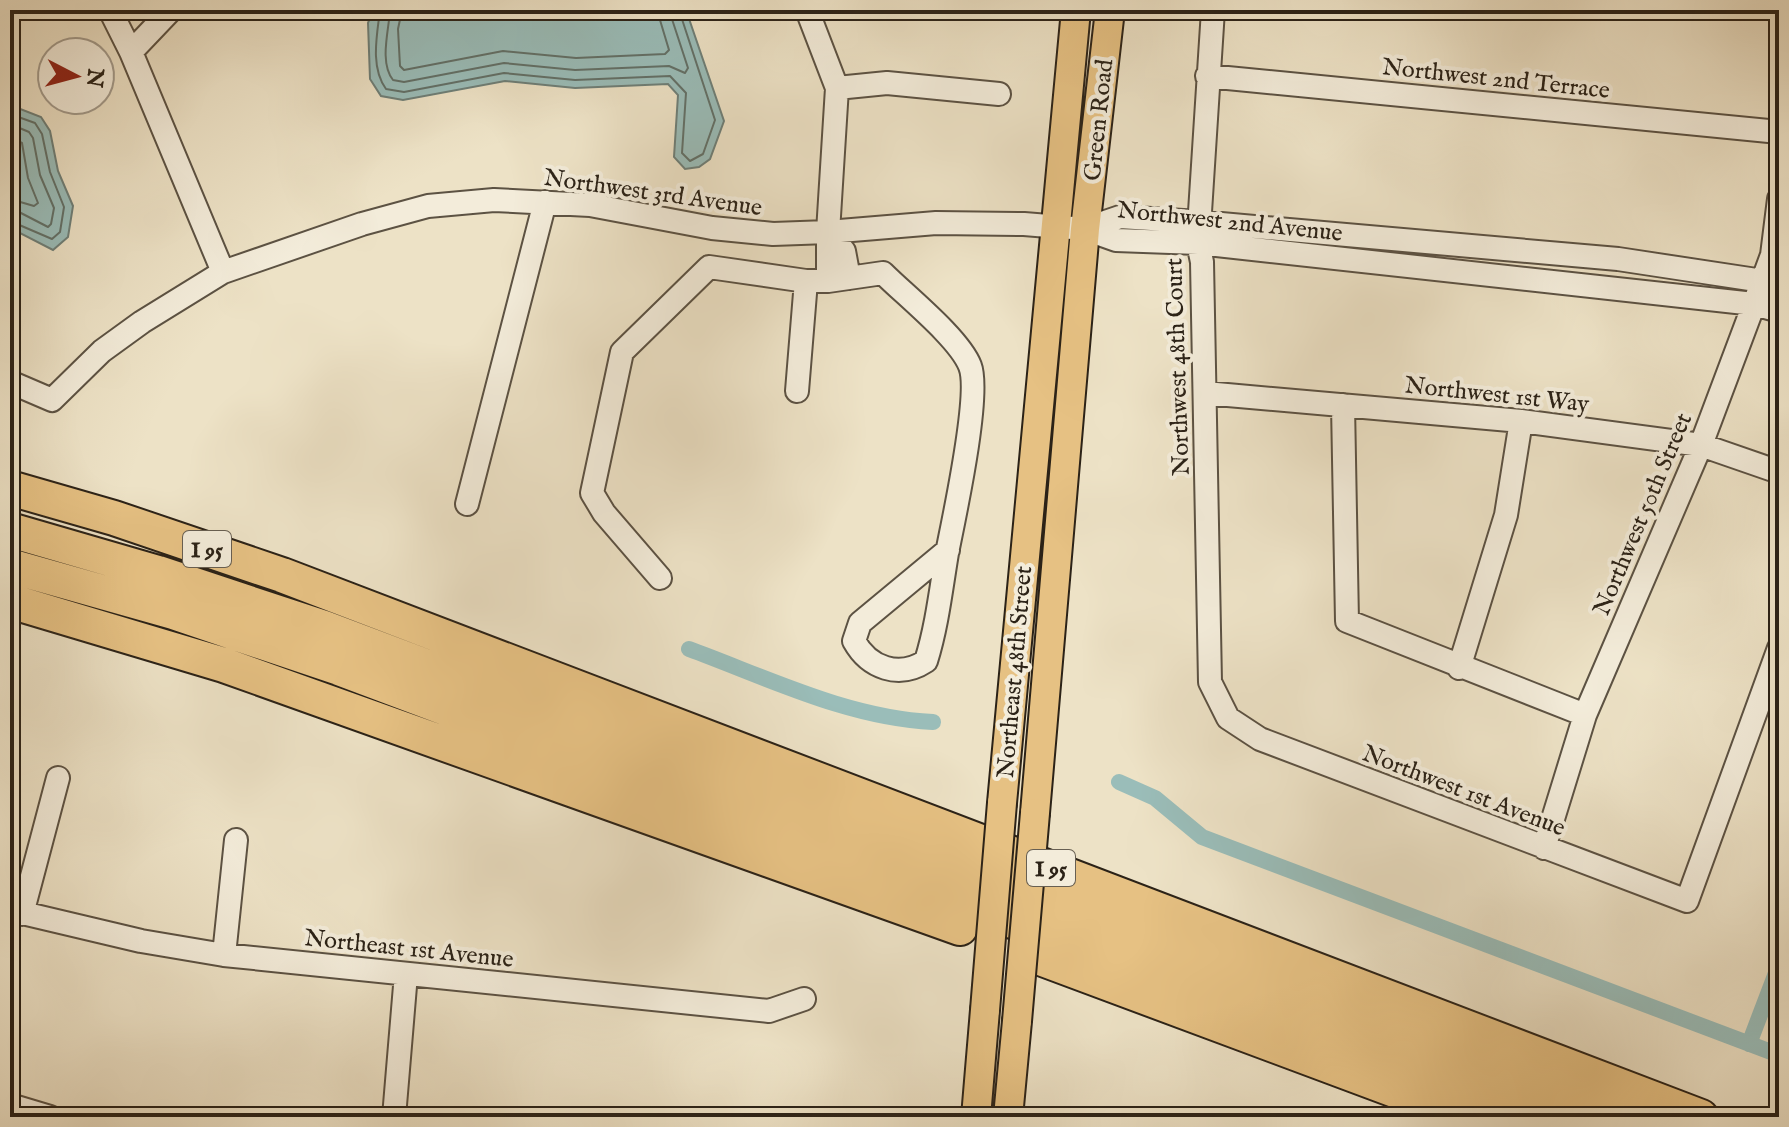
<svg xmlns="http://www.w3.org/2000/svg" width="1789" height="1127" font-family="'IM FELL English',serif">
	<style>
		.water { fill: #9abdb9; stroke: #6e7f78; stroke-width: 2 }
		.lines { fill: none; stroke-linecap: round; stroke-linejoin: round }
		.shore { stroke: #627068; stroke-width: 2 }
		.canal { stroke: #9abdb9; stroke-width: 16 }
		.minor-casing { stroke: #5c5243; stroke-width: 26 }
		.major-casing { stroke: #2b2217; stroke-width: 32 }
		.highway-casing { stroke: #2b2217; stroke-width: 38 }
		.minor { stroke: #f3ecda; stroke-width: 22 }
		.major { stroke: #e6c183; stroke-width: 28 }
		.highway { stroke: #e6c183; stroke-width: 34 }
		.major-bridge-casing { stroke: #2b2217; stroke-width: 32; stroke-linecap: butt }
		.major-bridge { stroke: #e6c183; stroke-width: 28 }
		.labels { text-anchor: middle; stroke-width: 8; stroke-linejoin: round; paint-order: stroke }
		.shield { fill: #f3ecda; stroke: #675f52; stroke-width: 2 }
		.shield-label { font-size: 22px; font-weight: bold; fill: #2b2217 }
		.street-label { font-size: 24px; fill: #2b2217; stroke: #f3ecda }
	</style>
	<rect width="100%" height="100%" fill="#ede2c6"/>
	<filter id="stains"><feTurbulence type="fractalNoise" baseFrequency=".0025" numOctaves="4"/><feColorMatrix values="0 0 0 0 .2 0 0 0 0 .09 0 0 0 0 .02 0 0 0 .5 -.17"/></filter>
	<radialGradient id="worn" r=".72"><stop offset=".6" stop-color="#630" stop-opacity="0"/><stop offset="1" stop-color="#630" stop-opacity=".3"/></radialGradient>
	<!-- water -->
	<path class="water" d="M 373,10 L 686,10 L 724,121 L 710,159 L 699,167 L 685,169 L 674,157 L 678,95 L 668,84 L 575,88 L 505,81 L 403,100 L 381,96 L 370,79 L 368,23 Z
		M 10,105 L 41,117 L 50,131 L 58,171 L 73,206 L 68,237 L 53,250 L 10,228 Z"/>
	<g class="lines">
		<!-- shore -->
		<path class="shore" d="M 380,10 C 377,35 370,67 386,89 L 404,92 L 504,73 L 575,80 L 670,76 L 686,93 L 682,153 L 690,161 L 703,154 L 715,120 L 679,10
			M 390,10 C 389,30 379,62 393,80 L 404,82 L 504,63 L 575,70 L 669,66 L 685,73 L 688,68 L 669,10
			M 402,10 L 398,29 L 400,66 L 404,70 L 503,51 L 576,58 L 665,54 L 669,50 L 657,10
			M 10,114 L 35,123 L 42,134 L 50,172 L 64,207 L 60,232 L 52,239 L 10,221
			M 10,124 L 29,132 L 33,138 L 40,175 L 54,208 L 51,224 L 48,227 L 19,212 L 10,211
			M 10,137 L 22,143 L 28,178 L 38,203 L 34,206 L 10,199"/>
		<!-- canal -->
		<path class="canal" d="M 689,649 C 768,678 848,718 933,722
			M 1119,782 L 1155,798 L 1202,837 L 1779,1055
			M 1749,1044 L 1779,965"/>
		<defs>
			<path id="minor" d="M 110,10 L 131,52 L 223,272
				M 807,10 L 837,88 L 828,232 L 828,281
				M 1213,10 L 1198,243 L 1202,262 L 1210,682 L 1228,718 L 1260,739 L 1687,901 L 1779,648
				M 131,52 L 171,10
				M 1207,76 L 1779,132
				M 837,88 L 887,83 L 999,94
				M 1085,229 L 1120,217 L 1199,222 L 1618,259 L 1763,281 L 1779,286
				M 828,232 L 844,251 L 849,278
				M 10,382 L 52,400 L 102,351 L 142,322 L 223,272 L 362,224 L 428,206 L 494,200 L 590,205 L 712,228 L 773,234 L 828,232 L 936,223 L 1024,224 L 1085,229 L 1116,240 L 1198,243 L 1754,304 L 1779,311
				M 797,391 L 806,281
				M 1205,393 L 1521,421 L 1701,445 L 1779,472
				M 1343,405 L 1347,621 L 1585,715
				M 467,504 L 545,202
				M 660,578 L 604,513 L 592,493 L 622,352 L 709,267 L 806,281 L 828,281 L 883,273 C 906,296 959,338 970,366 C 981,394 954,518 947,553 C 941,589 937,626 926,661 C 899,679 869,668 854,641 L 860,623 L 948,550
				M 1459,668 L 1506,515 L 1521,421
				M 1544,848 L 1585,715 L 1701,445 L 1754,304 L 1772,255 L 1779,199
				M 10,910 L 141,941 L 224,955 L 769,1011 L 804,999
				M 22,914 L 58,778
				M 224,955 L 236,840
				M 10,1105 L 50,1117
				M 394,1117 L 406,974"/>
			<path id="major" d="M 1002,803 L 1076,10
				M 1035,813 L 1085,229 L 1110,10
				M 976,1117 L 985,1010
				M 1008,1117 L 1017,1021"/>
			<path id="highway" d="M 10,488 L 114,518 L 282,575 L 1701,1117
				M 10,530 L 158,573 L 324,628 L 1620,1117
				M 10,566 L 173,612 L 339,668 L 1534,1117
				M 10,601 L 224,665 L 960,928
				M 1043,959 L 1451,1111"/>
		</defs>
		<!-- minor casing -->
		<use href="#minor" class="minor-casing"/>
		<!-- major casing -->
		<use href="#major" class="major-casing"/>
		<!-- highway casing -->
		<use href="#highway" class="highway-casing"/>
		<!-- minor -->
		<use href="#minor" class="minor"/>
		<!-- major -->
		<use href="#major" class="major"/>
		<!-- highway -->
		<use href="#highway" class="highway"/>
		<defs>
			<path id="major-bridge" d="M 985,1010 L 1002,803
				M 1017,1021 L 1035,813"/>
		</defs>
		<!-- major-bridge casing -->
		<use href="#major-bridge" class="major-bridge-casing"/>
		<!-- major-bridge -->
		<use href="#major-bridge" class="major-bridge"/>
	</g>
	<g class="labels">
		<!-- shield labels -->
		<g class="shield">
			<rect x="183" y="531" width="48" height="36" rx="6"/>
			<rect x="1027" y="850" width="48" height="36" rx="6"/>
		</g>
		<g class="shield-label">
			<text x="207" y="557">I 95</text>
			<text x="1051" y="876">I 95</text>
		</g>
		<!-- street labels -->
		<g class="street-label">
			<text transform="translate(1496 78) rotate(6)" y="8">Northwest 2nd Terrace</text>
			<text transform="translate(1098 120) rotate(-84)" y="8">Green Road</text>
			<text transform="translate(653 192) rotate(8)" y="8">Northwest 3rd Avenue</text>
			<text transform="translate(1230 221) rotate(6)" y="8">Northwest 2nd Avenue</text>
			<text transform="translate(1177 367) rotate(-92)" y="8">Northwest 48th Court</text>
			<text transform="translate(1497 394) rotate(6)" y="8">Northwest 1st Way</text>
			<text transform="translate(1642 514) rotate(-67)" y="8">Northwest 50th Street</text>
			<text transform="translate(1014 672) rotate(-85)" y="8">Northeast 48th Street</text>
			<text transform="translate(1464 790) rotate(21)" y="8">Northwest 1st Avenue</text>
			<text transform="translate(409 948) rotate(6)" y="8">Northeast 1st Avenue</text>
		</g>
	</g>
	<!-- margin -->
	<rect width="1789" height="1127" fill="none" stroke="#ede2c6" stroke-width="40"/>
	<rect x="12" y="12" width="1765" height="1103" fill="none" stroke="#2b2217" stroke-width="4"/>
	<rect x="20" y="20" width="1749" height="1087" fill="none" stroke="#2b2217" stroke-width="2"/>
	<!-- north arrow -->
	<g transform="translate(76 76) rotate(96)"><circle r="38" fill="#f3ecda" stroke="#a39b8c" stroke-width="2"/>
	<path d="M0-6L14 30L0 20L-14 30Z" fill="#8f2418"/>
	<text y="-12" font-size="22" font-weight="bold" text-anchor="middle" fill="#2b2217">N</text>
	</g>
	<rect width="100%" height="100%" filter="url(#stains)"/>
	<rect width="100%" height="100%" fill="url(#worn)"/>
</svg>
